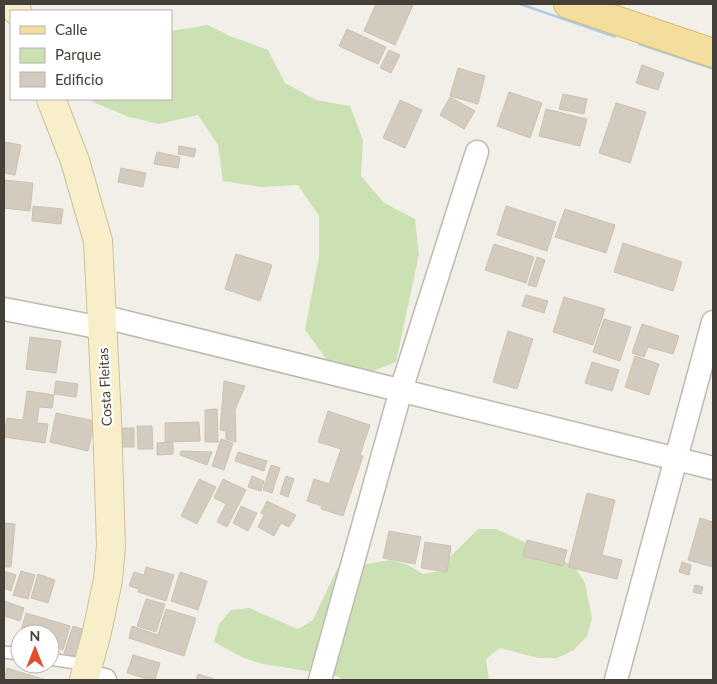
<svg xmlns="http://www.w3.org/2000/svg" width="717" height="684" font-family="Lato,sans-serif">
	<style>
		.green { fill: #cbe1b4 }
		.water { fill: #aacce8 }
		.building { fill: #d2cbbe; stroke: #ccc2b2 }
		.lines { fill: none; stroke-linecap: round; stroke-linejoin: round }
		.lane-casing { stroke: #bfb9ae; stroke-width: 14 }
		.street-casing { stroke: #bfb9ae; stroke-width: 25 }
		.secondary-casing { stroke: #ccc19b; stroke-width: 30 }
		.primary-casing { stroke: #d6bb70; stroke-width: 30 }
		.lane { stroke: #fff; stroke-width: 11 }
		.street { stroke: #fff; stroke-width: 22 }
		.secondary { stroke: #f8efca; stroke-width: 28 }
		.primary { stroke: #f3de9e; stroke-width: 28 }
		.labels { text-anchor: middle; stroke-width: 4.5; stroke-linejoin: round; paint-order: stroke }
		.street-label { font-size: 14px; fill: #443f37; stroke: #fff }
	</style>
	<rect width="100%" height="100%" fill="#f1efe7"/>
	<!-- green -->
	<path class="green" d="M 208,25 L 230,36 L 268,50 L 285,83 L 316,100 L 350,106 L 363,140 L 361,176 L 384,203 L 415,219 L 419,254 L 396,362 L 361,376 L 327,360 L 305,330 L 319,256 L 319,216 L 298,185 L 261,187 L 223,181 L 218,145 L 198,115 L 159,124 L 129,117 L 93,102 L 90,99 L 171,99 L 171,31 Z
		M 478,529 L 496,529 L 560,558 L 575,568 L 585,583 L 592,618 L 587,636 L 574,650 L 557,658 L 538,658 L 500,648 L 486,659 L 489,680 L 343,680 L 337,676 L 263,664 L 244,658 L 214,642 L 219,624 L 231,610 L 249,608 L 298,629 L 313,620 L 337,569 L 390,560 L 408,565 L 423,574 L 441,571 L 451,556 Z"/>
	<!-- water -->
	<path class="water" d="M 516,4 L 524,4 L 616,36 L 615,38 Z
		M 639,42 L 713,67 L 713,70 L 638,45 Z"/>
	<!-- building -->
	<path class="building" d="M 376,4 L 410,4 L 413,5 L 395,45 L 364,31 Z
		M 347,29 L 386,47 L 378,64 L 339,46 Z
		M 389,50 L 400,55 L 391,73 L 380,68 Z
		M 642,65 L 664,73 L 658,90 L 636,83 Z
		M 458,68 L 485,76 L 478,104 L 450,96 Z
		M 509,92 L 542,103 L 530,138 L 497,126 Z
		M 563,94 L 587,99 L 584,114 L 559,109 Z
		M 450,97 L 475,111 L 464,129 L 440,115 Z
		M 400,100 L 422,110 L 405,148 L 383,138 Z
		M 616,103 L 646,112 L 630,163 L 599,153 Z
		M 546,109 L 587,119 L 580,146 L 539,136 Z
		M 4,142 L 21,145 L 15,175 L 4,173 Z
		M 179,146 L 196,149 L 194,157 L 178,154 Z
		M 157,152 L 180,157 L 178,168 L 154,164 Z
		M 121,168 L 146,173 L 143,187 L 118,182 Z
		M 4,180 L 33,183 L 30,211 L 4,208 Z
		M 33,206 L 63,209 L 61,224 L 32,221 Z
		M 506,206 L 556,222 L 547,251 L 497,235 Z
		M 565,209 L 615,225 L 606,253 L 555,237 Z
		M 623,243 L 682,262 L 673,291 L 614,272 Z
		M 494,244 L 534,257 L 526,283 L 485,270 Z
		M 236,254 L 272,265 L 260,301 L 225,289 Z
		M 537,257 L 545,260 L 536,287 L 528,285 Z
		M 526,295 L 548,301 L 544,313 L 522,306 Z
		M 564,297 L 605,309 L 593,345 L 553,332 Z
		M 604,319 L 631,327 L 620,361 L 593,352 Z
		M 642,324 L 679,336 L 673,354 L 648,347 L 644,357 L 632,353 Z
		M 508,331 L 533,339 L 517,389 L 493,382 Z
		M 30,337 L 61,341 L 56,373 L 26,369 Z
		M 635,356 L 659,364 L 649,395 L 625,387 Z
		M 592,362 L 619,370 L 612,391 L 585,383 Z
		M 56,381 L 78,384 L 76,397 L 54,394 Z
		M 224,381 L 245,386 L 235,410 L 236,442 L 226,439 L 226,431 L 220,430 Z
		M 27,391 L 54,395 L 52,408 L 39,407 L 37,423 L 48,424 L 45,443 L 4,437 L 7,418 L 23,420 Z
		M 217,409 L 218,442 L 205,442 L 205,410 Z
		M 328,411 L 370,425 L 360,455 L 363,456 L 343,516 L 321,509 L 322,506 L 307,501 L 314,479 L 329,484 L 341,449 L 318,442 Z
		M 56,413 L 95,421 L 88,451 L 50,442 Z
		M 199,422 L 200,441 L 165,442 L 165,423 Z
		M 137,426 L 152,426 L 153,449 L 138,449 Z
		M 121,428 L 134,428 L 134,447 L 121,447 Z
		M 221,439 L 233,443 L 224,470 L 212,466 Z
		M 173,442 L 173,454 L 157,455 L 157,443 Z
		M 181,451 L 212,452 L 207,465 L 180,455 Z
		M 238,452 L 267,461 L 264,471 L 235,461 Z
		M 271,465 L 280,468 L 272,493 L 263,490 Z
		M 252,476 L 264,481 L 261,491 L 248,487 Z
		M 286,476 L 294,479 L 288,497 L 280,494 Z
		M 199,479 L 216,487 L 197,524 L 181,516 Z
		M 223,479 L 246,490 L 227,527 L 217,522 L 226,504 L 214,498 Z
		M 587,493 L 615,500 L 602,555 L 622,560 L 617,579 L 568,567 Z
		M 267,501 L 296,515 L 289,527 L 281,523 L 274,536 L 258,527 L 264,515 L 261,513 Z
		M 241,506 L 257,513 L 248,531 L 233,523 Z
		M 700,518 L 713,522 L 713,567 L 688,560 Z
		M 4,523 L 15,524 L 11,567 L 4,567 Z
		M 389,531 L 421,537 L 415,564 L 383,558 Z
		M 527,540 L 567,550 L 563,566 L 523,556 Z
		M 425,542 L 451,546 L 447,572 L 421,568 Z
		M 682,562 L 691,565 L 689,575 L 679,572 Z
		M 146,567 L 174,575 L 166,601 L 138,592 L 139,589 L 129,586 L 134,572 L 144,575 Z
		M 4,571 L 16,575 L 11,591 L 4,588 Z
		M 21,571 L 35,575 L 28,599 L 13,595 Z
		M 180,572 L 207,581 L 198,610 L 171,601 Z
		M 38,574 L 55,580 L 48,603 L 31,598 Z
		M 695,585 L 703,587 L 701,594 L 693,592 Z
		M 146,599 L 165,604 L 156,632 L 137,626 Z
		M 4,601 L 24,608 L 20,621 L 4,616 Z
		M 166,609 L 196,618 L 184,656 L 129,638 L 132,626 L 158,635 Z
		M 26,613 L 70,626 L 63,650 L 50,646 L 50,634 L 20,634 L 20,637 L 19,637 Z
		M 73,626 L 82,629 L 74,656 L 64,653 Z
		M 133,655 L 160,663 L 155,680 L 151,680 L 127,673 Z
		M 7,668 L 46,680 L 4,680 Z
		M 198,674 L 217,680 L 196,680 Z"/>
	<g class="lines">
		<defs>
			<path id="lane" d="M 4,652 L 20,654
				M 50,659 L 88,665"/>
			<path id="street" d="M 4,309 L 102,328
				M 101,316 L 713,468
				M 85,676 L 105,680
				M 320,680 L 401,390 L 477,152
				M 616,680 L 713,322"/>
			<path id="secondary" d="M 15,4 L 17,11
				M 51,99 L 75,161 L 98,241 L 107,420 L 111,546 L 108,580 L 96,636 L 84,680"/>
			<path id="primary" d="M 568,4 L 713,53"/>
		</defs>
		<!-- lane casing -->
		<use href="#lane" class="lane-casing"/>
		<!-- street casing -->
		<use href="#street" class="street-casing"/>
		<!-- secondary casing -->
		<use href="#secondary" class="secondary-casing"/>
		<!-- primary casing -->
		<use href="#primary" class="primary-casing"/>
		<!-- lane -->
		<use href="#lane" class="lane"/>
		<!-- street -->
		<use href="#street" class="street"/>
		<!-- secondary -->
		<use href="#secondary" class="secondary"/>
		<!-- primary -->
		<use href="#primary" class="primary"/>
	</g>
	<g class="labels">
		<!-- street labels -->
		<g class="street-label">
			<text transform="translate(105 387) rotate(-93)" y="5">Costa Fleitas</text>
		</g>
	</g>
	<!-- border -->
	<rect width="717" height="684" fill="none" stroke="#443f37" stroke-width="10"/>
	<!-- legend -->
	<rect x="10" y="10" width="162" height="90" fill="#ffffff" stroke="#b4b2af"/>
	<rect x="20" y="26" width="25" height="8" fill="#f3de9e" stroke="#b4b2af"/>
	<text x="55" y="35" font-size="15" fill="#443f37">Calle</text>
	<rect x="20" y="48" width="25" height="15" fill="#cbe1b4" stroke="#b4b2af"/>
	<text x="55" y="60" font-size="15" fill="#443f37">Parque</text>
	<rect x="20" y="72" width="25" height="15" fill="#d2cbbe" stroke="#b4b2af"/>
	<text x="55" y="85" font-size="15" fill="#443f37">Edificio</text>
	<!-- north arrow -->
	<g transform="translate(35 649)"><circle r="24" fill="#ffffff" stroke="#b4b2af"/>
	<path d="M0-4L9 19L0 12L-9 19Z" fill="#e24f2d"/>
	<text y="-8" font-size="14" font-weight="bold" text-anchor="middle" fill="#443f37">N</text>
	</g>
</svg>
